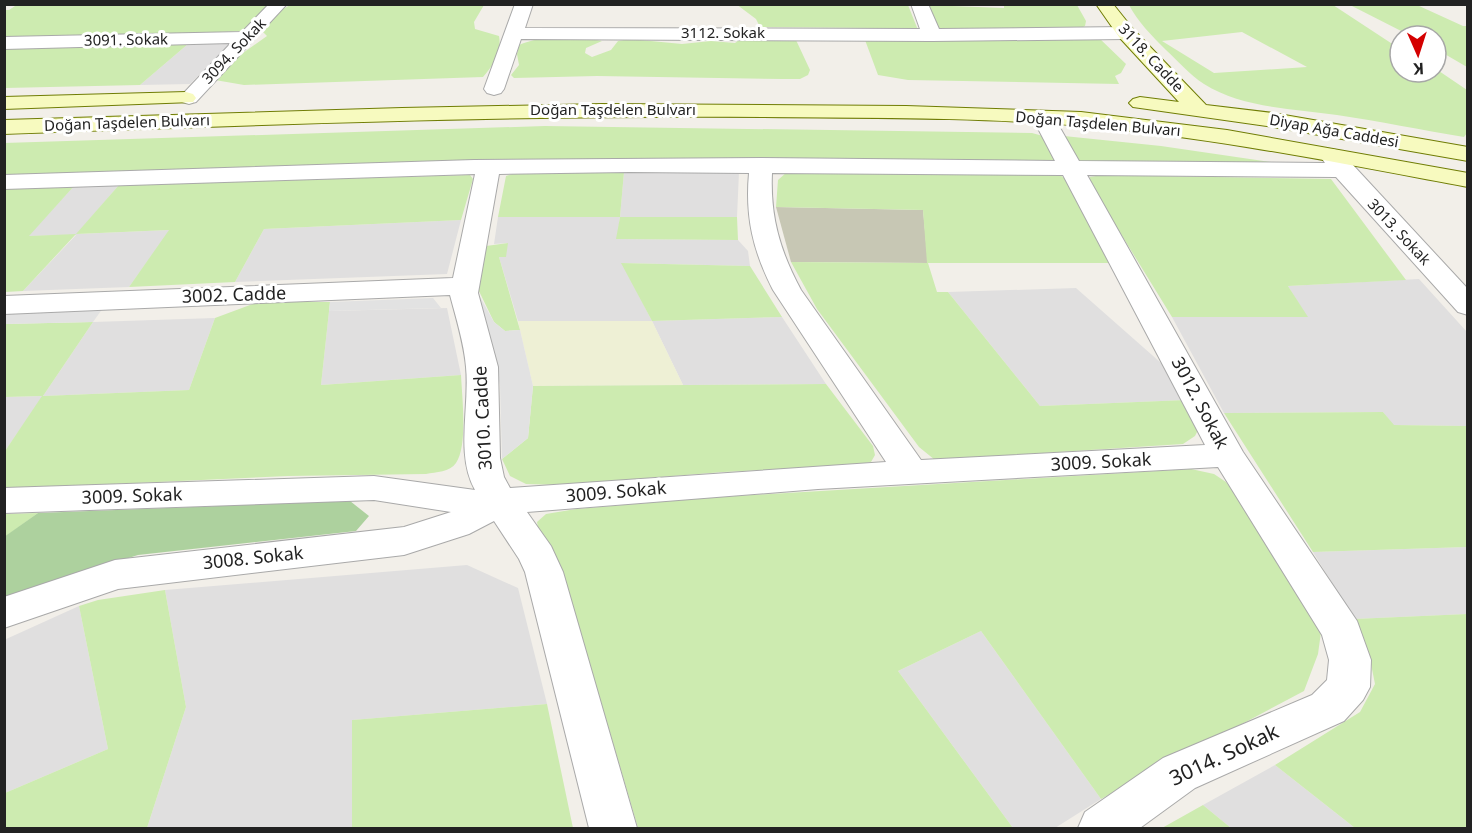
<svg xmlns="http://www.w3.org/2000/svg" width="1472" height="833" font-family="'Noto Sans',sans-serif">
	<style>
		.residential { fill: #e0dfdf }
		.construction { fill: #c7c7b4 }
		.farmland { fill: #eef0d5 }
		.grass { fill: #cdebb0; fill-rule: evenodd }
		.forest { fill: #add19e }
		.parking { fill: #e2e2e2 }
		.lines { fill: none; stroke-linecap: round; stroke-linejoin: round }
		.street-casing { stroke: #a9a9a9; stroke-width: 2 }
		.secondary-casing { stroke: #707d05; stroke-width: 2 }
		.street { fill: #fff; fill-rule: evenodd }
		.secondary { fill: #f7fabf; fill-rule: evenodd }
		.labels { text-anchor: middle; stroke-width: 6; stroke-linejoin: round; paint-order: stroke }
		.far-street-label { font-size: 15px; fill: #222; stroke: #fff }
		.street-label { font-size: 18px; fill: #222; stroke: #fff }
		.near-street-label { font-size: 21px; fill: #222; stroke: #fff }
	</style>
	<rect width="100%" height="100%" fill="#f2efe9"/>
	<!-- residential -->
	<path class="residential" d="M 231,43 L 190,84 L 140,85 L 188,44 Z
		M 624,172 L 739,172 L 737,217 L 620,217 L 617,239 L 738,240 L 748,251 L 750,266 L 622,263 L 652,321 L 782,317 L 826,384 L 683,385 L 652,321 L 518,321 L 499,257 L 508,243 L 494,244 L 498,217 L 620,217 Z
		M 75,185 L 119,185 L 77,234 L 170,230 L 129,287 L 23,291 L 76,235 L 28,236 Z
		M 461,220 L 447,274 L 235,282 L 264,229 Z
		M 1419,279 L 1467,332 L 1467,426 L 1393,425 L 1383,412 L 1224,413 L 1172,317 L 1307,317 L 1288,286 Z
		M 1076,288 L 1169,370 L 1186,400 L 1040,406 L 948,292 Z
		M 447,308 L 461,375 L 321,385 L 329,311 Z
		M 215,318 L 189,390 L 43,396 L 5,451 L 5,397 L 43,396 L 93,322 Z
		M 1467,547 L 1467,614 L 1354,619 L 1313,552 Z
		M 467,565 L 518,588 L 547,704 L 352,720 L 352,828 L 147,828 L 186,707 L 165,590 Z
		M 79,606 L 108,749 L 5,793 L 4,640 Z
		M 981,631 L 1101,799 L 1055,828 L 1013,828 L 898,671 Z
		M 1275,765 L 1355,828 L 1231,828 L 1203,805 Z"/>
	<!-- construction -->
	<path class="construction" d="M 776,207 L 923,210 L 928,263 L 791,262 Z"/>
	<!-- farmland -->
	<path class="farmland" d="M 518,321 L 652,321 L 683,385 L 533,386 Z"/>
	<!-- grass -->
	<path class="grass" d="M 18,4 L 272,5 L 246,31 L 5,40 L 4,10 L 9,10 Z
		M 736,4 L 908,5 L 918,30 L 894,33 L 874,28 L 760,27 L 756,19 Z
		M 290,5 L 484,5 L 474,22 L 475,29 L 499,36 C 502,51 493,66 483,77 L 244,85 L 215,80 L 240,55 L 267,36 L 263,32 L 278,12 Z
		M 926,5 L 1004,8 L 1004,5 L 1077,5 L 1086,21 L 1085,26 L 1079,29 L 941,30 L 935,28 Z
		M 1129,5 L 1333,5 L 1400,49 L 1400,72 L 1436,72 L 1436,69 L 1467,90 L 1467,133 L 1464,137 C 1421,130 1379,121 1337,115 C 1294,109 1242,108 1204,84 C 1190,75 1178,61 1166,50 C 1152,36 1138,22 1129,5 ZM 1242,32 L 1307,67 L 1214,73 L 1162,41 Z
		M 1350,5 L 1417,5 L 1463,26 L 1467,26 L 1467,67 L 1436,49 L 1436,36 L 1411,36 Z
		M 1098,37 L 1126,64 L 1121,73 L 1115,76 L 1119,84 L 908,80 L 878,75 L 865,40 Z
		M 742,38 L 796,40 L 810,70 L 808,75 L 800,79 L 783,79 L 597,76 L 514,78 L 511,75 L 519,65 L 517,54 L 519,45 C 539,35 580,37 602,41 L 586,48 L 585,53 L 592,57 L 611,50 L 618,41 L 630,39 L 682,44 L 711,41 L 735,43 Z
		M 188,44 L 140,85 L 5,88 L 4,47 Z
		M 545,126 L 1032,133 L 1043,136 L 1058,159 L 1054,162 L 498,160 L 5,175 L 4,143 Z
		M 1064,136 L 1161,146 L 1290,165 L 1082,164 L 1067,154 Z
		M 518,172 L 624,172 L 620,217 L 737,217 L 738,240 L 616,239 L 620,217 L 498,217 L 506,176 Z
		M 787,172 L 1059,174 L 1065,179 L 1114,263 L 928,263 L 937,292 L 948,292 L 1040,406 L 1186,400 L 1199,428 L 1195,436 L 1183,444 L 935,460 L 919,447 L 817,309 L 791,262 L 927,263 L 923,210 L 776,207 L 778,180 Z
		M 470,175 L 473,179 L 461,220 L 264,229 L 235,282 L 129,287 L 169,230 L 76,234 L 23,291 L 5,292 L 4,187 L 75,185 L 29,236 L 76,234 L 119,185 Z
		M 1102,175 L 1331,179 L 1406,280 L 1288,286 L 1308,317 L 1172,317 L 1089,182 L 1090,177 Z
		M 508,243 L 506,257 L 499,257 L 520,330 L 505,331 L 494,322 L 476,285 L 486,246 Z
		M 621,263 L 750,266 L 782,317 L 652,321 Z
		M 258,302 L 330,302 L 321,385 L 461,375 C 462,397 468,445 456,463 C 450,472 436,472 426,474 L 288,476 L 5,489 L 5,451 L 42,396 L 5,397 L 4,324 L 93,322 L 43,396 L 189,390 L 215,318 Z
		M 826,384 L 873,446 L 875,455 L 871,462 L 851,466 L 723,472 L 560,485 L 526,484 L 510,476 L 502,459 L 528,438 L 533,386 Z
		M 1383,412 L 1394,425 L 1467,426 L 1467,547 L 1313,552 L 1224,413 Z
		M 1191,469 L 1214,474 L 1226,482 L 1244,506 L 1321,632 L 1318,654 L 1304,691 L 1101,799 L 981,631 L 898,671 L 1013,828 L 638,828 L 569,593 L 553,551 L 539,533 L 537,522 L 546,514 L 576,509 L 719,497 Z
		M 38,513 L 5,537 L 5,514 Z
		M 165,590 L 186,707 L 147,828 L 5,828 L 5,793 L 108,749 L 79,606 L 98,600 Z
		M 1467,614 L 1467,828 L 1355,828 L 1275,765 L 1360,712 L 1375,684 L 1369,654 L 1354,619 Z
		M 547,704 L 573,828 L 352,828 L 352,720 Z
		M 1203,805 L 1231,828 L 1162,828 Z"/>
	<!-- forest -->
	<path class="forest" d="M 350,501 L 369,516 L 356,531 L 138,555 L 5,597 L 4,537 L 38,513 Z"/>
	<!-- parking -->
	<path class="parking" d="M 479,295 L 494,322 L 505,331 L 520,330 L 533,386 L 528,438 L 502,459 L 500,385 Z
		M 433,298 L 441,308 L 329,311 L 330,302 Z
		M 103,308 L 93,322 L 5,324 L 4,310 Z"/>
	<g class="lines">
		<defs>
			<path id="street" d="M 269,4 L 287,4 L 196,102 L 189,104 L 182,102 L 179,98 L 231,43 L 4,49 L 4,37 L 242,32 Z
				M 515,4 L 533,4 L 525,28 L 920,29 L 911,4 L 928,4 L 939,29 L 1126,27 L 1133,29 L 1135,33 L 1133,37 L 1126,39 L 932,41 L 521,39 L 504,89 L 501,93 L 494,95 L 487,93 L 484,89 Z
				M 1043,111 L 1051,112 L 1079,161 L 1325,163 L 1320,156 L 1324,151 L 1332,149 L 1340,151 L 1468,289 L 1468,315 L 1458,312 L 1336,177 L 1087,175 L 1243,452 L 1357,621 L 1371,660 L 1370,687 L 1363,700 L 1344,721 L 1195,788 L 1140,828 L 1078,828 L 1085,812 L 1163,758 L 1312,695 L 1327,680 L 1329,660 L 1322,635 L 1218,467 L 818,489 L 527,512 L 551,546 L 563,572 L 637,828 L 589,828 L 525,572 L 519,559 L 494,521 L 469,534 L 404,555 L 118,589 L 4,628 L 4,597 L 115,560 L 404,527 L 451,512 L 374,500 L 4,513 L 4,488 L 374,476 L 475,490 C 455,455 470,406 466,367 C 464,343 456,318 450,295 L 4,314 L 4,296 L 453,278 L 475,174 L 4,189 L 4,175 L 474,160 L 761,158 L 1055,161 L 1032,117 L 1035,112 ZM 629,172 L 749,173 C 745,217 753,251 773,290 L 886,462 L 510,488 L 504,477 L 500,458 L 498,367 L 478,293 L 499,174 ZM 772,173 L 1063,175 L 1205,445 L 921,460 L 801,290 C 780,251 770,217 772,173 Z"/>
			<path id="secondary" d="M 1096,4 L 1113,4 L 1133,29 L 1206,105 L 1273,113 L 1468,147 L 1468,161 L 1273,127 L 1133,107 L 1129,103 L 1133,99 L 1140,97 L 1179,102 L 1119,37 Z
				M 186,92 L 193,94 L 196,98 L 193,102 L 4,109 L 4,97 Z
				M 602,104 L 906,106 L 1081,112 L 1227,130 L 1468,173 L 1468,187 C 1339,163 1211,137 1081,126 C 976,117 870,118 764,117 C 511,115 258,125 4,134 L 4,120 L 402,108 Z"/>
		</defs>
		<!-- street casing -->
		<use href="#street" class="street-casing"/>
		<!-- secondary casing -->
		<use href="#secondary" class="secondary-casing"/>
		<!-- street -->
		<use href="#street" class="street"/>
		<!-- secondary -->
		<use href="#secondary" class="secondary"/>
	</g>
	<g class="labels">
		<!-- far-street labels -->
		<g class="far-street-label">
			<text x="723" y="38">3112. Sokak</text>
			<text transform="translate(126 40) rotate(-1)" y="5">3091. Sokak</text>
			<text transform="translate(234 51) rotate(-46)" y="5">3094. Sokak</text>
			<text transform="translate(1151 58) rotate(47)" y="5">3118. Cadde</text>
			<text x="613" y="115">Doğan Taşdelen Bulvarı</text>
			<text transform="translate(127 123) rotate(-2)" y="5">Doğan Taşdelen Bulvarı</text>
			<text transform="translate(1098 124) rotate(5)" y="5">Doğan Taşdelen Bulvarı</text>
			<text transform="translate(1334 131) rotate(10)" y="5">Diyap Ağa Caddesi</text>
			<text transform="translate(1399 232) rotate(47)" y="5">3013. Sokak</text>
		</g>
		<!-- street labels -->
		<g class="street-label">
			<text transform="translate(234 295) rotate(-2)" y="6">3002. Cadde</text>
			<text transform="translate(1200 403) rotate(62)" y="6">3012. Sokak</text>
			<text transform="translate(483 418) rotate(-93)" y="6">3010. Cadde</text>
			<text transform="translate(1101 462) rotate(-3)" y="6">3009. Sokak</text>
			<text transform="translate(616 492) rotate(-5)" y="6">3009. Sokak</text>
			<text transform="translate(132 496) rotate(-2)" y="6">3009. Sokak</text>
			<text transform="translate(253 558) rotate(-6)" y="6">3008. Sokak</text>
		</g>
		<!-- near-street labels -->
		<g class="near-street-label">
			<text transform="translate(1224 755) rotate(-25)" y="7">3014. Sokak</text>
		</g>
	</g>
	<!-- border -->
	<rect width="1472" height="833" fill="none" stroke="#222222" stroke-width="12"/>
	<!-- north arrow -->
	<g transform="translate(1418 54) rotate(177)"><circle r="28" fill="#ffffff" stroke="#a7a7a7" stroke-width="1.5"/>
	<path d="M0-4.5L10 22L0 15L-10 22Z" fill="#d40000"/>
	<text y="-9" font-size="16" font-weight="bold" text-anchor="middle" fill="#222222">K</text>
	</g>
</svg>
